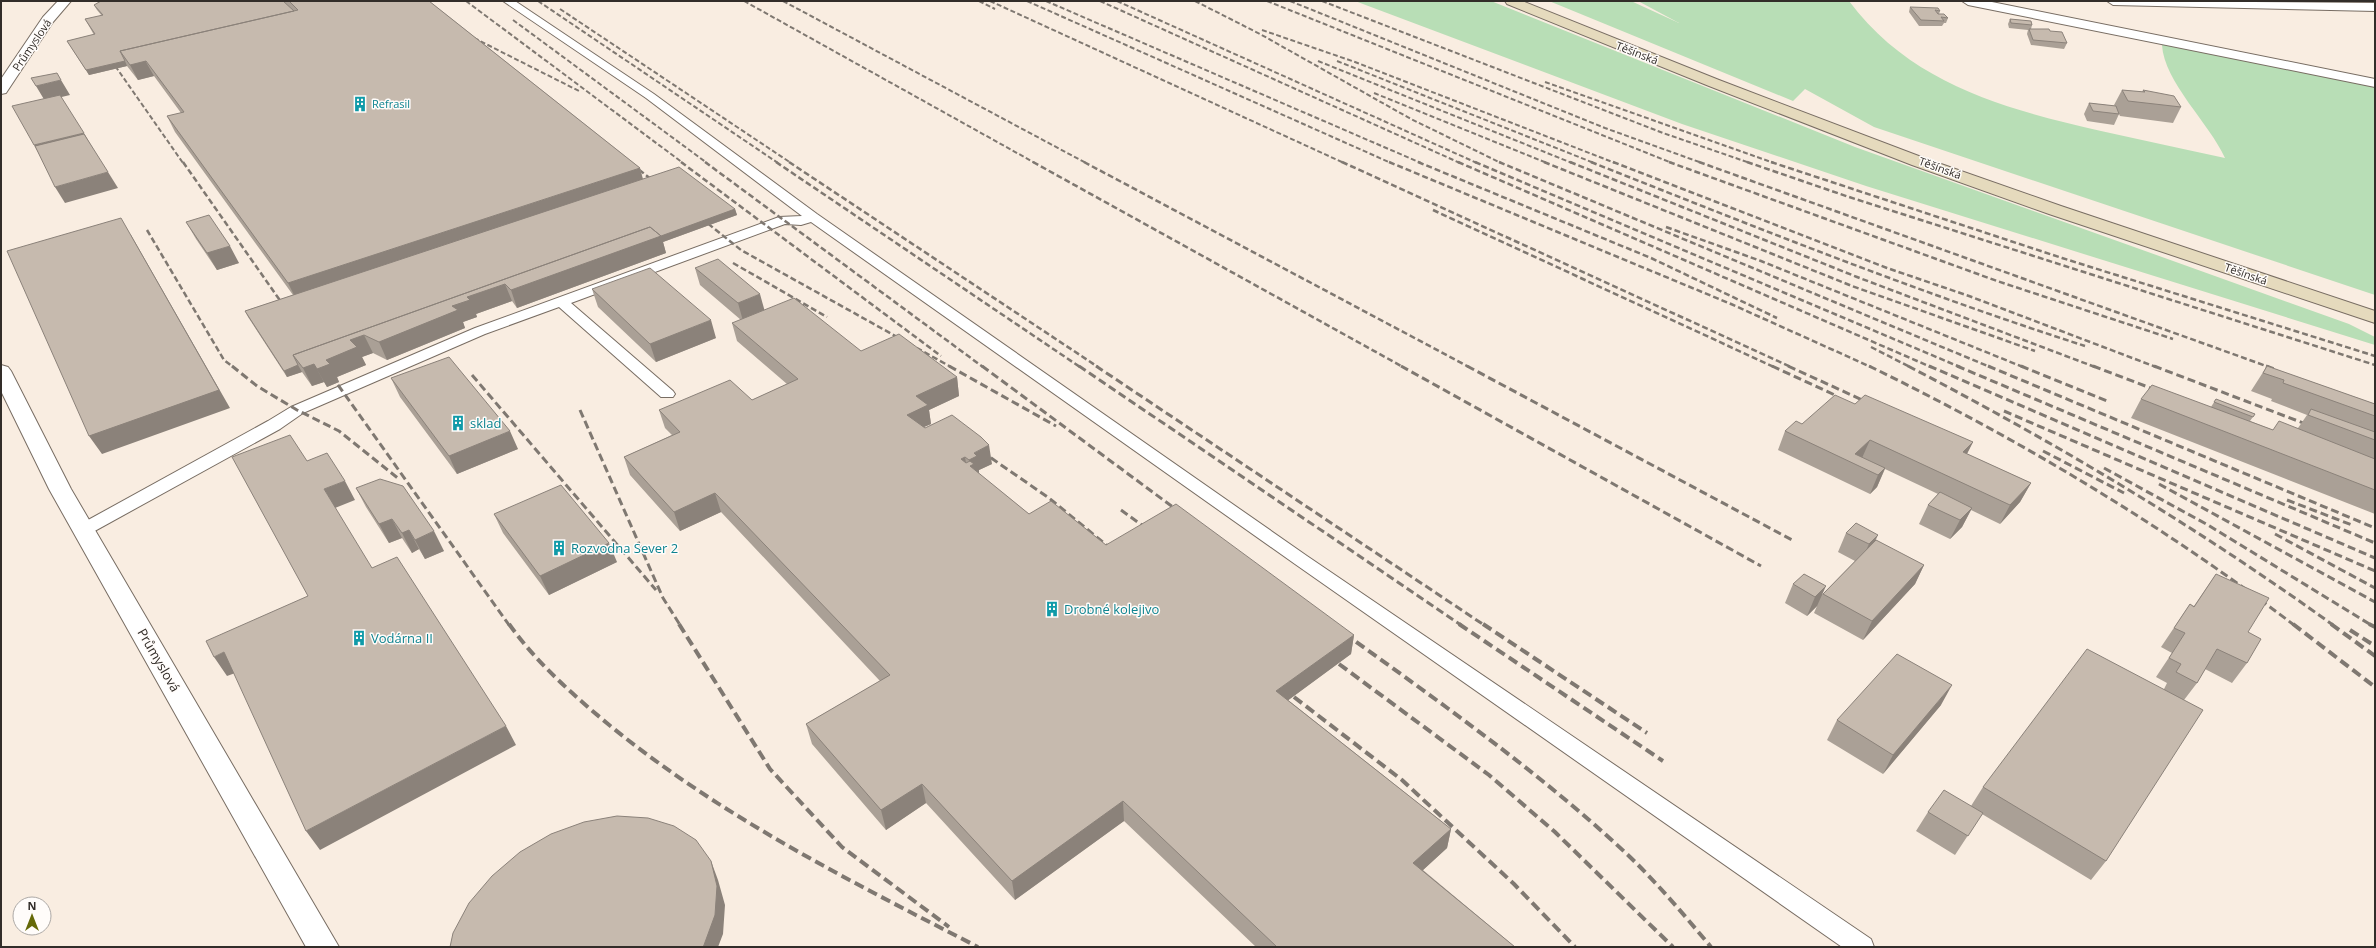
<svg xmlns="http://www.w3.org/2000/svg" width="2376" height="948" font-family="'Open Sans',sans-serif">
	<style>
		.green { fill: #b8deb6 }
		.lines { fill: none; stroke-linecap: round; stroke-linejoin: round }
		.service-casing { stroke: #786d63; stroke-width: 2 }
		.minor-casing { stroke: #786d63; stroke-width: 2 }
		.secondary-casing { stroke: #786d63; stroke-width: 2 }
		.service { fill: #fff; fill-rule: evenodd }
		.minor { fill: #fff; fill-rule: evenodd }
		.secondary { fill: #e5dabd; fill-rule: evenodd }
		.rail-far3 { stroke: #7f7871; stroke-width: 2; stroke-dasharray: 5 2.5; stroke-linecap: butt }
		.rail-far2 { stroke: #7f7871; stroke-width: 2.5; stroke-dasharray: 6 3; stroke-linecap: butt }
		.rail-far1 { stroke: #7f7871; stroke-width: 3; stroke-dasharray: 8 4; stroke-linecap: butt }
		.rail { stroke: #7f7871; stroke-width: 4; stroke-dasharray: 10 5; stroke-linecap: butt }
		.wall { fill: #aaa096 }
		.shaded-wall { fill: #8b827a }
		.building { fill: #c6baae; stroke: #8b827a }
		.labels { text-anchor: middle; stroke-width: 3; stroke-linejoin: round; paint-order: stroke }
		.far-street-label { font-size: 11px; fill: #322d29; stroke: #fffcfa }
		.far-culture-label { font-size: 11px; fill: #0d838f; stroke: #fffcfa; text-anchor: start }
		.culture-label { font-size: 13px; fill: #0d838f; stroke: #fffcfa; text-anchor: start }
		.street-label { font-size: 13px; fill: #322d29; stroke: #fffcfa }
	</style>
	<rect width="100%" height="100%" fill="#f9ede1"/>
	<!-- green -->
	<path class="green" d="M 1355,1 L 1491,1 L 1855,147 L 2349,324 L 2375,337 L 2375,345 L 1866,186 L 1682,124 Z
		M 1549,1 L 1631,1 L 1679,23 L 1638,1 L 1849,1 C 1911,84 2005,109 2101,131 C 2142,140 2183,149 2225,158 C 2210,124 2164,82 2162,45 L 2165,42 L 2375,85 L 2375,295 L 1874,127 L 1805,89 L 1793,101 Z"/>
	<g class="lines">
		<defs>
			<path id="service" d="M 503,1 L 515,1 L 654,94 L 817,214 L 1307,556 L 1871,939 L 1874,947 L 1842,947 L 1295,564 L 811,222 L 801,225 L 785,224 L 571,303 L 673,391 L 675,394 L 673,397 L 661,397 L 559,307 L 485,334 L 303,413 L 280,429 L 91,533 L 85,535 L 79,533 L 76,529 L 79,525 L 268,421 L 291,407 L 475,328 L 779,217 L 802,216 L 646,98 Z"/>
			<path id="minor" d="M 58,1 L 71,1 L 53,22 L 6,93 L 1,94 L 1,79 L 43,17 Z
				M 1962,1 L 1987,1 L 2375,79 L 2375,87 L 1968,5 Z
				M 2107,1 L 2375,3 L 2375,11 L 2113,5 Z
				M 1,365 L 8,367 L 11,371 L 71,489 L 339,947 L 306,947 L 49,489 L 1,391 Z"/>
			<path id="secondary" d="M 1505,1 L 1522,1 L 1719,80 L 1924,158 L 2061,206 L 2375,311 L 2375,323 L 2049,214 L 1912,165 L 1709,86 L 1507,4 Z"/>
		</defs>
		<!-- service casing -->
		<use href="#service" class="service-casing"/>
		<!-- minor casing -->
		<use href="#minor" class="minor-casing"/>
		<!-- secondary casing -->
		<use href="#secondary" class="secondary-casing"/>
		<!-- service -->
		<use href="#service" class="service"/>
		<!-- minor -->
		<use href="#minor" class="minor"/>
		<!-- secondary -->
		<use href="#secondary" class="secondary"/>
		<!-- rail-far3 -->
		<path class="rail-far3" d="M 466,1 L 683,163
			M 538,1 L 778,163
			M 744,1 L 1035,163
			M 783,1 L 1086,163
			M 979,1 L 995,9
			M 990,1 L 1344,163
			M 1027,1 L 1391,163
			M 1046,1 L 1421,163
			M 1100,1 L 1460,163
			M 1117,1 L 1477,163
			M 1195,1 L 1260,34 L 1411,119 L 1501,163
			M 1267,1 L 1672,163
			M 1290,1 L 1605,128 L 1702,163
			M 1322,1 L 1663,133 L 1750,163
			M 560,9 L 791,163
			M 513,20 L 707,163
			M 1262,30 L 1355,62 L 1615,163
			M 474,38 L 579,91
			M 111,60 L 183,163
			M 1318,61 L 1572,163
			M 1337,61 L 1594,163
			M 1545,82 L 1774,163
			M 1374,93 L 1547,163"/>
		<!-- rail-far2 -->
		<path class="rail-far2" d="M 183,162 L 286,309
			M 681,162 L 941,356
			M 705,162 L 983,367
			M 776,162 L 1080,367
			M 789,162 L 1098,367
			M 1033,162 L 1403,367
			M 1084,162 L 1469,367
			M 1342,162 L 1791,367
			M 1389,162 L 1731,304 L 1871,367
			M 1418,162 L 1651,258 L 1777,318
			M 1458,162 L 1931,367
			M 1475,162 L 1960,367
			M 1499,162 L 1990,367
			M 1544,162 L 1852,286 L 2035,351
			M 1570,162 L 1857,277 L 2095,367
			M 1591,162 C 1755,227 1917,292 2085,346
			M 1613,162 L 1887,268 L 1969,296 L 2156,367
			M 1669,162 L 1997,281 L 2173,339
			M 1699,162 L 2269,367
			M 1747,162 L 1849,197 L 2375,365
			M 1771,162 L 2062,258 L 2375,356
			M 632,164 L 657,184
			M 1433,210 L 1774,367
			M 701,218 L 741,250 L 951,367
			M 1666,227 L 1761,261 L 2023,367
			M 147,230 L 224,360 L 233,367
			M 733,263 L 827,317
			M 1871,347 L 1910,367"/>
		<!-- rail-far1 -->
		<path class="rail-far1" d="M 232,366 L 257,386 L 297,410 L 339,431 L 399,479
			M 949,366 L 1056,426
			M 982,366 L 1181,513
			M 1079,366 L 1461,625
			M 1096,366 L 1484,625
			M 1401,366 L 1761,566
			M 1467,366 L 1794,541
			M 1772,366 L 1837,396
			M 1788,366 L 1871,404
			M 1869,366 C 2019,439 2161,524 2294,625
			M 1908,366 C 2056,443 2197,527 2333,625
			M 1929,366 L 2375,558
			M 1957,366 L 2375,543
			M 1988,366 L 2375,528
			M 2021,366 L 2107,401
			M 2093,366 L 2161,392
			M 2154,366 L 2311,426
			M 2266,366 L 2277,370
			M 331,375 L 509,625
			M 472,375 L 656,590
			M 580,410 L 663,598 L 680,625
			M 2004,411 L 2375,571
			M 981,451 L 1049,498 L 1115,552
			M 2043,451 L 2124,493
			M 2104,468 L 2208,525 L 2371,625
			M 2159,484 L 2375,602
			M 2287,500 L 2352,525
			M 1121,510 L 1150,531
			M 2275,534 L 2375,588"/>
		<!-- rail -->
		<path class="rail" d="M 509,624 C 536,662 572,694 608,724 C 720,816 850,881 978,947
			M 679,624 L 770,769 L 842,847 L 949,927
			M 1459,624 L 1663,761
			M 1483,624 L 1647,733
			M 2293,624 L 2375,687
			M 2331,624 L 2375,656
			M 2369,624 L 2375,627
			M 2350,630 L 2375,646
			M 1344,633 C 1442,704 1542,774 1630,857 C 1659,885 1685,916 1711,947
			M 1339,664 L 1489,775 L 1555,832 L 1673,947
			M 1294,697 L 1402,780 L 1514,884 L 1575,947"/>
	</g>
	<!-- wall -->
	<path class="wall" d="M 101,1 L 429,1 L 640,168 L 643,179 L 735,209 L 737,215 L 663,242 L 666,253 L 517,308 L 512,301 L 476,314 L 477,317 L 463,322 L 465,328 L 387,360 L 373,353 L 362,357 L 366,365 L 337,377 L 339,382 L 327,387 L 324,382 L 312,386 L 302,372 L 287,377 L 248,317 L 245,311 L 293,295 L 175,132 L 167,116 L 181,113 L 154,76 L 138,80 L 127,66 L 89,75 L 67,41 L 94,35 L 85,19 L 102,16 L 97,10 L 94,5 Z
		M 1910,7 L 1940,11 L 1939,14 L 1948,18 L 1946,23 L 1944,23 L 1942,26 L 1919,26 L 1909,12 Z
		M 2010,19 L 2032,25 L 2031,29 L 2050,31 L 2067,43 L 2064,49 L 2031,45 L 2027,34 L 2028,30 L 2009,28 L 2008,24 Z
		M 2122,90 L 2142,92 L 2143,90 L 2181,107 L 2173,123 L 2120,116 L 2119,114 L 2114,125 L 2087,121 L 2084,114 L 2089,103 L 2115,106 L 2114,105 Z
		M 186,222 L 239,263 L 217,270 L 196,239 Z
		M 695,268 L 764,310 L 861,351 L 957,377 L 959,396 L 929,410 L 931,424 L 923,427 L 992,464 L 979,470 L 979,474 L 1029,514 L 1106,545 L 1354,635 L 1351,654 L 1288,700 L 1451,829 L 1447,848 L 1423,870 L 1515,947 L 1256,947 L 1124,821 L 1015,900 L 926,803 L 886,830 L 812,744 L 806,724 L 880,681 L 721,512 L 680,531 L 630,475 L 624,457 L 672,435 L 665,428 L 659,410 L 752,400 L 787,384 L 737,341 L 732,323 L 741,320 L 700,285 Z
		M 592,289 L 716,338 L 656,362 L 598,307 Z
		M 2267,366 L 2375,404 L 2375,514 L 2131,418 L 2141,399 L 2211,407 L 2216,399 L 2255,414 L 2250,421 L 2273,430 L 2298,428 L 2307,415 L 2271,401 L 2272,399 L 2251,391 Z
		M 391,378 L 518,449 L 457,474 L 400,397 Z
		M 1855,404 L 1973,442 L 1967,454 L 2031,483 L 2020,502 L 2000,524 L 1971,510 L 1962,527 L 1950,539 L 1919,524 L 1928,505 L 1938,494 L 1885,469 L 1877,487 L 1870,494 L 1778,450 L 1785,431 Z
		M 356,488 L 444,551 L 425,559 L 419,549 L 412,553 L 402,538 L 389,543 L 366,507 Z
		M 494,514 L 617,562 L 549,595 L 503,533 Z
		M 1846,533 L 1875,542 L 1924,565 L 1915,584 L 1863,640 L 1814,613 L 1817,606 L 1807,616 L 1785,603 L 1793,584 L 1823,594 L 1855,561 L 1838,552 Z
		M 2216,574 L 2248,632 L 2247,663 L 2232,683 L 2205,669 L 2197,683 L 2184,700 L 2106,861 L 2091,880 L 1982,814 L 1955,855 L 1916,831 L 1928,812 L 1971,806 L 1983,787 L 2164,689 L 2167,683 L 2156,677 L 2172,653 L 2161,647 L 2190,604 L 2194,606 Z
		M 1941,705 L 1883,774 L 1827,740 L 1837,720 Z"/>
	<!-- shaded-wall -->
	<path class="shaded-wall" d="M 302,19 L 146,62 L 154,76 L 138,80 L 130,65 Z
		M 125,61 L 127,66 L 89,75 L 86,70 Z
		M 61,80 L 70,95 L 45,101 L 36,86 Z
		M 84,133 L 93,149 L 43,161 L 34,145 Z
		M 640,168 L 644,185 L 297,301 L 288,283 Z
		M 108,172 L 118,188 L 65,203 L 55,187 Z
		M 735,209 L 737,215 L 663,242 L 666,253 L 517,308 L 511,290 Z
		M 131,235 L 230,408 L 102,454 L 89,436 Z
		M 230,246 L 239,263 L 217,270 L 207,253 Z
		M 505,284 L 512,301 L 476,314 L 477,317 L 463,322 L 465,328 L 387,360 L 379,342 L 452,306 L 467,297 Z
		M 760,294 L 765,312 L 743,321 L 738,303 Z
		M 711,320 L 716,338 L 656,362 L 650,344 Z
		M 364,335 L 373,353 L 362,357 L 366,365 L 337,377 L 339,382 L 327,387 L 314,364 L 324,382 L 312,386 L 303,368 L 350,340 Z
		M 298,365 L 302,372 L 287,377 L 284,371 Z
		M 957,377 L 959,396 L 929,410 L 931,424 L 911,433 L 907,415 L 916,396 Z
		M 510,431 L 518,449 L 457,474 L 449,456 Z
		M 1870,440 L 1862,458 L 1855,454 Z
		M 1973,442 L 1963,461 L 1963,452 Z
		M 989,445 L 992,464 L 979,470 L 979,474 L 976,476 L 970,466 L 969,460 L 974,453 Z
		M 965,457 L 968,475 L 961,459 Z
		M 1885,468 L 1877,487 L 1870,494 L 1878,475 Z
		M 345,481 L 355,500 L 335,508 L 324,489 Z
		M 2031,483 L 2020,502 L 2000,524 L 2010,505 Z
		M 715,493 L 721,512 L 680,531 L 674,512 Z
		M 1972,508 L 1962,527 L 1950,539 L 1960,520 Z
		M 392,519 L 402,538 L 389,543 L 379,524 Z
		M 409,530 L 419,549 L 412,553 L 402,533 Z
		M 434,531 L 444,551 L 425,559 L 415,540 Z
		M 1878,535 L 1869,554 L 1860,563 L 1869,544 Z
		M 609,543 L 617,562 L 549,595 L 540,576 Z
		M 1924,565 L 1915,584 L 1863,640 L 1872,621 Z
		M 1826,586 L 1817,606 L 1807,616 L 1815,597 Z
		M 1354,635 L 1351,654 L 1275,710 L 1276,691 Z
		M 224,652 L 238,672 L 227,676 L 214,657 Z
		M 1952,685 L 1941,705 L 1883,774 L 1893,755 Z
		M 506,726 L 516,745 L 320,850 L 306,831 Z
		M 922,784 L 926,803 L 886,830 L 881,810 Z
		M 1123,801 L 1124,821 L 1015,900 L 1012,881 Z
		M 1451,829 L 1447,848 L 1410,882 L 1413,863 Z
		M 711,861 L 718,880 L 725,905 L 723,934 L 718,947 L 703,947 Z"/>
	<!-- building -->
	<path class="building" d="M 101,1 L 283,1 L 294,11 L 120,51 L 125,61 L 86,70 L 67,41 L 95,34 L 85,19 L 103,15 L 94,5 Z
		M 289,1 L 429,1 L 640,168 L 288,283 L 167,116 L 184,112 L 146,61 L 130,65 L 120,51 L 298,10 Z
		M 1910,7 L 1938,8 L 1940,11 L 1935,10 L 1938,14 L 1944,14 L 1948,18 L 1941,17 L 1944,21 L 1921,20 Z
		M 2010,19 L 2031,21 L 2032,25 L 2011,23 Z
		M 2029,29 L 2049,29 L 2050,31 L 2062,32 L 2067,43 L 2033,40 Z
		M 57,73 L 61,80 L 36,86 L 31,78 Z
		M 2122,90 L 2145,92 L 2143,90 L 2174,96 L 2181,107 L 2128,101 Z
		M 60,95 L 84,133 L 34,145 L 12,106 Z
		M 2089,103 L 2116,106 L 2119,114 L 2093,111 Z
		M 84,134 L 108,172 L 55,187 L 35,146 Z
		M 679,167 L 735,209 L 661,236 L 650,227 L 293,355 L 298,365 L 284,371 L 245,311 Z
		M 209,215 L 230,246 L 207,253 L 186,222 Z
		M 121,218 L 219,390 L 89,436 L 7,251 Z
		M 650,227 L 661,236 L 511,290 L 505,284 L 467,297 L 470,300 L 452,306 L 458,310 L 379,342 L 364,335 L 350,340 L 357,347 L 326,360 L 330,364 L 317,369 L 314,364 L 303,368 L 293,355 Z
		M 718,259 L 760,294 L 738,303 L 695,268 Z
		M 650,268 L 711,320 L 650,344 L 592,289 Z
		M 794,298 L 861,351 L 899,334 L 957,377 L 916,396 L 928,405 L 907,415 L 925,428 L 952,415 L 981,437 L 989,445 L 974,453 L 977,456 L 969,460 L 965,457 L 961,459 L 966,463 L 970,461 L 974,464 L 970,466 L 1029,514 L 1051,501 L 1106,545 L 1176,504 L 1354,635 L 1276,691 L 1451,829 L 1413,863 L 1515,947 L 1277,947 L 1123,801 L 1012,881 L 922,784 L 881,810 L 806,724 L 890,675 L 715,493 L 674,512 L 624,457 L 680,432 L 659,410 L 730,380 L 752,400 L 798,379 L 732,323 Z
		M 449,357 L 510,431 L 449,456 L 391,378 Z
		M 2267,366 L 2375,404 L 2375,416 L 2283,383 L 2284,380 L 2263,373 Z
		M 2152,385 L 2273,430 L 2279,421 L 2375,459 L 2375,490 L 2141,399 Z
		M 1835,395 L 1855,404 L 1865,395 L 1973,442 L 1963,452 L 2031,483 L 2010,505 L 1870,440 L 1855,454 L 1885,468 L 1878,475 L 1785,431 L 1796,421 L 1802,424 Z
		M 2216,399 L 2255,414 L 2253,417 L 2214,402 Z
		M 2311,409 L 2375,432 L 2375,440 L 2308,415 Z
		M 290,435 L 307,461 L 327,453 L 345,481 L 324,489 L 372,568 L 397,557 L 506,726 L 306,831 L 224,652 L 214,657 L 206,641 L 308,596 L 232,457 Z
		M 380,479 L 403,486 L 434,531 L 415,540 L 409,530 L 402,533 L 392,519 L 379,524 L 356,488 Z
		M 561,485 L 609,543 L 540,576 L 494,514 Z
		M 1940,492 L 1972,508 L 1960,520 L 1928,505 Z
		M 1856,523 L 1878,535 L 1869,544 L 1846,533 Z
		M 1876,540 L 1924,565 L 1872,621 L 1823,594 Z
		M 1804,574 L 1826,586 L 1815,597 L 1793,584 Z
		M 2216,574 L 2269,598 L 2248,632 L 2261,639 L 2247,663 L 2217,649 L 2197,683 L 2176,672 L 2181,664 L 2169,658 L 2185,633 L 2174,628 L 2190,604 L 2194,607 Z
		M 2087,649 L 2203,710 L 2106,861 L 1983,787 Z
		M 1897,654 L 1952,685 L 1893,755 L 1837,720 Z
		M 1944,790 L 1983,813 L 1968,836 L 1928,812 Z
		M 617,816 L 648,818 L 674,826 L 696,840 L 711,861 L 717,886 L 715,915 L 704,945 L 703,947 L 450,947 L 453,933 L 469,903 L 492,876 L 520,852 L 551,834 L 584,822 Z"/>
	<!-- icons -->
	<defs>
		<symbol id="building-bare" viewBox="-9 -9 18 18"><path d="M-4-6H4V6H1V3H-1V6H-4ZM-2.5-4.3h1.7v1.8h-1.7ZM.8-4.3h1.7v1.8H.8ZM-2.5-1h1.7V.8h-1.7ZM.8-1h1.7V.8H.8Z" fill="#0f9aa8" stroke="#fffcfa" stroke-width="2.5" paint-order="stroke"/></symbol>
	</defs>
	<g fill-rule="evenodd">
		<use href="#building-bare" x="349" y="93" width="22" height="22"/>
		<use href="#building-bare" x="447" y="412" width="22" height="22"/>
		<use href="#building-bare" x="548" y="537" width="22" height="22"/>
		<use href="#building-bare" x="1041" y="598" width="22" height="22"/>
		<use href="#building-bare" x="348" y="627" width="22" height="22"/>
	</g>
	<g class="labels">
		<!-- far-street labels -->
		<g class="far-street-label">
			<text transform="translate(32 45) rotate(-56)" y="4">Průmyslová</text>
			<text transform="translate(1637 53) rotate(21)" y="4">Těšínská</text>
			<text transform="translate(1940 168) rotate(20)" y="4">Těšínská</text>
			<text transform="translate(2246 274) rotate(19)" y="4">Těšínská</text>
		</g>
		<!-- far-culture labels -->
		<g class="far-culture-label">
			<text x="372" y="108">Refrasil</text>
		</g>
		<!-- culture labels -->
		<g class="culture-label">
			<text x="470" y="428">sklad</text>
			<text x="571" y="553">Rozvodna Sever 2</text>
			<text x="1064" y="614">Drobné kolejivo</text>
			<text x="371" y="643">Vodárna II</text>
		</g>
		<!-- street labels -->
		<g class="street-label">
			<text transform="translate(159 660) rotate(60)" y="5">Průmyslová</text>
		</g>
	</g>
	<!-- border -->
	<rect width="2376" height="948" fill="none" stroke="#322d29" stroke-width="4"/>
	<!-- north arrow -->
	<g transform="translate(32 916)"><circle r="19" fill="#fffcfa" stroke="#ada9a6"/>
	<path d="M0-3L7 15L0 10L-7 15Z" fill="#656908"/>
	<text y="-6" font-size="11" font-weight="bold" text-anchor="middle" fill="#322d29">N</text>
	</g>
</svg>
